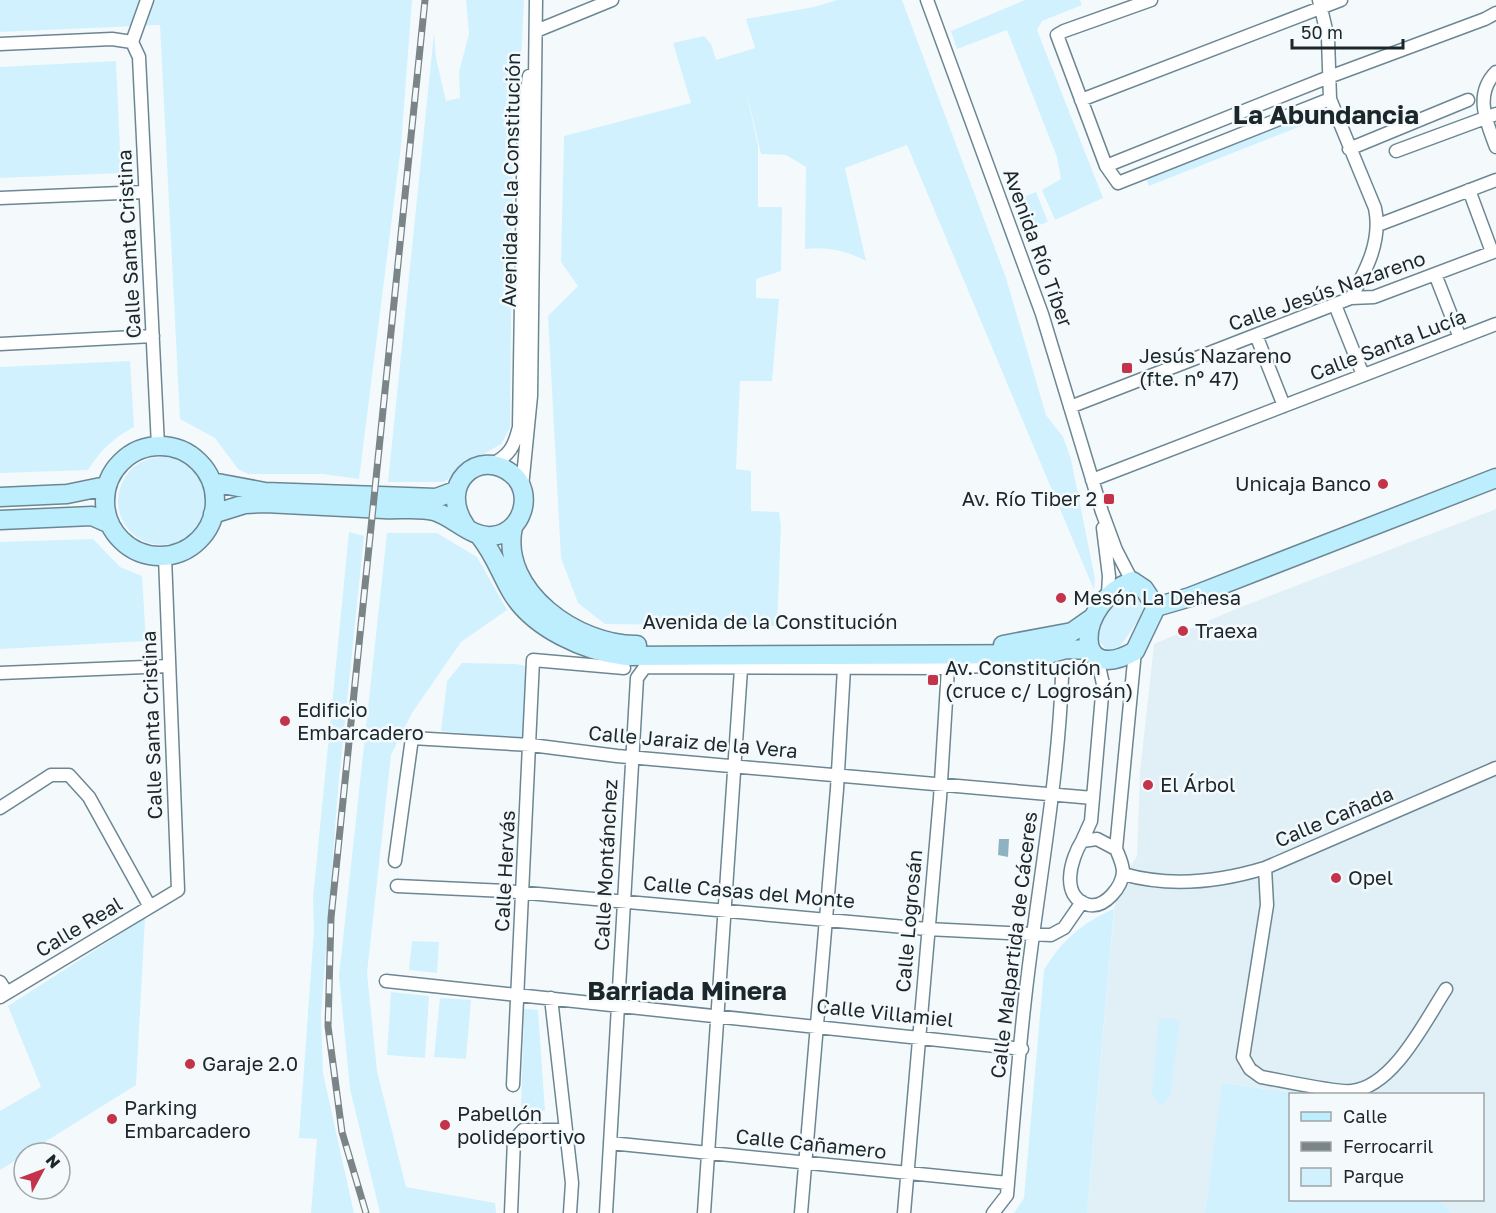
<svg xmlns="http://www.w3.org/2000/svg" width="1496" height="1213" font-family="'Golos Text',sans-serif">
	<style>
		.built { fill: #e1f0f7 }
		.green { fill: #d1f1ff }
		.water { fill: #8eb2c2 }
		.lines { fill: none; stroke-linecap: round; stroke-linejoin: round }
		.street-casing { stroke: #6c8793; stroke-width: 15 }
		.secondary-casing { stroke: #6c8793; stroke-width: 21 }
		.street { stroke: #fff; stroke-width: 12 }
		.secondary { stroke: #bceefe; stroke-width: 18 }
		.rail-casing { stroke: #7b8487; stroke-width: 7 }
		.rail { stroke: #f4fafc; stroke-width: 4.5; stroke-dasharray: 14; stroke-linecap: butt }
		.poi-dot { fill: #c3334a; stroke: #f4fafc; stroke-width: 2 }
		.labels { text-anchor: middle; stroke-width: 5; stroke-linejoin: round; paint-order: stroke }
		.street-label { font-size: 20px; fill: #1c272c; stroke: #f4fafc }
		.poi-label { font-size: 20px; fill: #1c272c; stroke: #f4fafc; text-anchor: start }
		.district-label { font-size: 26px; font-weight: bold; fill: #1c272c; stroke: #f4fafc }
	</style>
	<rect width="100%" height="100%" fill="#f4fafc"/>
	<!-- built -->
	<path class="built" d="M 1496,509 L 1496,1213 L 1451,1213 L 1440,1200 L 1482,1200 L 1482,1094 L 1298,1094 L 1223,1082 L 1205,1213 L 1087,1213 L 1116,890 L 1137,856 L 1140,772 L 1154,644 L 1238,608 Z"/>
	<!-- green -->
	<path class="green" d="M 0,0 L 412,0 L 401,146 L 359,479 L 323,474 L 248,474 L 238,469 L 215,438 L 180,419 L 160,25 L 0,32 Z
		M 466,0 L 524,0 L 518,122 L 513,126 L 510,428 L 501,444 L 472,461 L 444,482 L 388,482 L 434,33 L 436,58 L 446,101 L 460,98 L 459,72 L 469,34 Z
		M 837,0 L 902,0 L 1006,278 L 1046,415 L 1063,437 L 1071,459 L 1095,579 L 1094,590 L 907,145 L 845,168 L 866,261 C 847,251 827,246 805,249 L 806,167 L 786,155 L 761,154 L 744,81 L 758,146 L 758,207 L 782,207 L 781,271 L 756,279 L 756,298 L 779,299 L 772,381 L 740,381 L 736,469 L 751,471 L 751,511 L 779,512 L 781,526 L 777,626 L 605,624 L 578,603 L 561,558 L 548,316 L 578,286 L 561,262 L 564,136 L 691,103 L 673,43 L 704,36 L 711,44 L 716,60 L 755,48 L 746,19 L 814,7 Z
		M 1025,0 L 1080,0 L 1082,5 L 1042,21 L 1037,30 L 1103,198 L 1055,220 L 1042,190 L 1061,179 L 1057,157 L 1007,30 L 957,49 L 951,31 Z
		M 116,61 L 121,173 L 0,178 L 0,67 Z
		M 1313,109 L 1316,120 L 1149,186 L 1144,175 Z
		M 1036,192 L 1048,222 L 1028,229 L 1018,199 Z
		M 130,361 L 134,427 C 113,438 101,450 88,470 L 0,473 L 0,367 Z
		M118 501a44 44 0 1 1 88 0a44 44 0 1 1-88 0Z
		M 349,532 L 364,536 L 338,789 L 321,1015 L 323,1073 L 354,1213 L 311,1213 L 317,1139 L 299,1138 L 314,930 L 313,898 Z
		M 387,533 L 437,533 L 477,557 L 507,610 L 461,642 L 412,713 L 391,755 L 367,973 L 377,1071 L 406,1187 L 495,1203 L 496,1213 L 380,1213 L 350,1089 L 339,976 Z
		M 93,539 L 120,567 L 142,576 L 146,641 L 0,649 L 0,542 Z
		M 1135,594 L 1144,605 L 1140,618 L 1117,651 L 1107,650 L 1096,638 L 1100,625 L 1121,595 Z
		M 462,663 L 516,664 L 530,667 L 526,740 L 441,731 L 447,681 Z
		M 1114,909 L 1087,1213 L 1014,1213 L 1024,1198 L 1044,970 C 1061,941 1083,922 1114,909 Z
		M 145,918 L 136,1085 L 0,1170 L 0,1111 L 41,1087 L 8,1006 Z
		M 412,941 L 439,942 L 437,973 L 409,970 Z
		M 391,992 L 429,996 L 425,1058 L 387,1055 Z
		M 440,998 L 471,1000 L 466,1059 L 434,1057 Z
		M 524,1009 L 538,1010 L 545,1111 L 521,1110 Z
		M 1159,1018 L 1180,1020 L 1170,1097 L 1164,1104 L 1159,1104 L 1153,1097 L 1152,1090 Z
		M 1222,1082 L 1298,1094 L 1290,1094 L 1290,1200 L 1440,1200 L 1451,1213 L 1205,1213 Z"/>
	<!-- water -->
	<path class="water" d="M 999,839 L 1009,839 L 1008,857 L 998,855 Z"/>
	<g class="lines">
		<defs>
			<path id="street" d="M 927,0 L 1042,314 L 1102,512 L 1116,550 L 1132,581
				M 1151,0 L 1064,31 L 1057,35 L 1106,166 L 1118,183 L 1330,99
				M 1319,0 L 1328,38 L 1330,99 L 1375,208 C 1382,241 1366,270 1351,298
				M 536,31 L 612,0
				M 132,42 L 139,57 L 158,446
				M 132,42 L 147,0
				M 0,44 L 112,39 L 132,42
				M 1496,72 C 1474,94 1486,121 1496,147
				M 1081,100 L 1341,0
				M 1349,149 L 1468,100
				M 1396,151 L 1496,114
				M 1106,166 L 1329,77 L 1485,19 L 1496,13
				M 1469,190 L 1492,252
				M 0,198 L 145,192
				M 1378,225 L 1496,180
				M 1435,274 L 1460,338
				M 1335,305 L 1363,375
				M 1256,335 L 1284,406
				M 0,344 L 153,336
				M 1070,407 L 1351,298 L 1374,297 L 1496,251
				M 491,465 C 510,455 514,447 519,427 L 524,115 L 529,76
				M 1092,480 L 1496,324
				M 522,487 L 531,396 L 536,0
				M 1103,528 L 1109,576 L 1108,594
				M 0,673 L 169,666
				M 0,808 L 51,775 L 69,775 L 89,797 L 150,907
				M 1097,839 L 1116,849 C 1119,856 1123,864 1123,872 C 1122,887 1105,908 1089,905 C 1059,898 1071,858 1082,841 Z
				M 1082,841 L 1091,821 L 1103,684 L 1097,657
				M 1116,849 L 1135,651
				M 395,861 L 412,738 L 531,745 L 617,756 L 1093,798
				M 1123,874 C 1169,887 1219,882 1265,868
				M 397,886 L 506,891 L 927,929 L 1051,935 L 1064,928 L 1082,902
				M 386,981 L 1022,1049
				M 0,982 L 7,993
				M 1446,989 C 1425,1021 1394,1086 1352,1091 C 1336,1093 1280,1080 1261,1077 L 1250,1069 L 1243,1057 L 1267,905 L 1265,868 L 1496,768
				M 0,997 L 178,890 L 165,557
				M 551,998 L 572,1183 L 570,1213
				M 513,1085 L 533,660 L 624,668
				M 610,1143 L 1008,1183
				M 511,1213 L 514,1140 L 523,1130 L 565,1130
				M 606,1213 L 637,678 L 645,667 L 948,668 L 1017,664 L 1032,659
				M 704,1213 L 741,669
				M 801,1213 L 837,789 L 844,668
				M 904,1213 L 940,798 L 948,668
				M 993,1213 L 1007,1195 C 1013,1127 1018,1058 1026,990 C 1038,886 1058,782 1062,677"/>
			<path id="secondary" d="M105 501a55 55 0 1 1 110 0a55 55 0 1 1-110 0Z
				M 212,482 L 265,492 L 436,498 L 455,491
				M 0,497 L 67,494 L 106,486
				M 213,514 L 245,504 L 265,503 C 305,505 344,507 384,509 C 399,510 419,507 434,511 C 454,517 471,538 492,536 C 522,534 535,493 512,474 C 479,447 436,484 466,527
				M 0,520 L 92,516 L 110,524
				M 513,527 C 499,591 578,646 637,645
				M 479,535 C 495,555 499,570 511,591 C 532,628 586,652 626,656 L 1048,654 L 1066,649 L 1090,650
				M 1132,581 L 1144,589 L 1156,607 L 1135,651 C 1072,687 1075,604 1132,581 Z
				M 1156,607 L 1190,597 L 1496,478
				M 1003,645 L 1072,632 L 1092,618"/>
		</defs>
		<!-- street casing -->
		<use href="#street" class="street-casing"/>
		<!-- secondary casing -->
		<use href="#secondary" class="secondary-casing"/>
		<!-- street -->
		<use href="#street" class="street"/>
		<!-- secondary -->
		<use href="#secondary" class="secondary"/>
		<defs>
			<path id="rail" d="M 366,1213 L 342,1132 L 328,1026 L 331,918 L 425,0"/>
		</defs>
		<!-- rail casing -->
		<use href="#rail" class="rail-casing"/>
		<!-- rail -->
		<use href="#rail" class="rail"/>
	</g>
	<!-- markers -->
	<g class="poi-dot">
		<rect x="1121" y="362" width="12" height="12" rx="3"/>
		<circle cx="1383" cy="484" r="6"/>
		<rect x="1103" y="493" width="12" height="12" rx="3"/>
		<circle cx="1061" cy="598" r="6"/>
		<circle cx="1183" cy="631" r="6"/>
		<rect x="927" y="674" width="12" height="12" rx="3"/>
		<circle cx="285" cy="721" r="6"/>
		<circle cx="1148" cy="785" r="6"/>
		<circle cx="1336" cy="878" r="6"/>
		<circle cx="190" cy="1064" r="6"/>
		<circle cx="112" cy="1119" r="6"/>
		<circle cx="445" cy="1125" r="6"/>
	</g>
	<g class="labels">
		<!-- street labels -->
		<g class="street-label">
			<text transform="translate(511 180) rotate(-89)" y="7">Avenida de la Constitución</text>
			<text transform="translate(129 244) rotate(-93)" y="7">Calle Santa Cristina</text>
			<text transform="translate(1038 248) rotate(70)" y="7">Avenida Río Tíber</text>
			<text transform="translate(1327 291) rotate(-19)" y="7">Calle Jesús Nazareno</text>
			<text transform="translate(1388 345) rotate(-21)" y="7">Calle Santa Lucía</text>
			<text x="770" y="629">Avenida de la Constitución</text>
			<text transform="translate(152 725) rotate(-92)" y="7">Calle Santa Cristina</text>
			<text transform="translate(693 742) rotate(5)" y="7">Calle Jaraiz de la Vera</text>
			<text transform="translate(1334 817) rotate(-23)" y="7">Calle Cañada</text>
			<text transform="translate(606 865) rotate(-87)" y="7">Calle Montánchez</text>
			<text transform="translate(505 871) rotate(-87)" y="7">Calle Hervás</text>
			<text transform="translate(749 892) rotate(5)" y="7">Calle Casas del Monte</text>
			<text transform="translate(909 921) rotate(-85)" y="7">Calle Logrosán</text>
			<text transform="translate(79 927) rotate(-31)" y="7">Calle Real</text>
			<text transform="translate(1014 945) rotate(-83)" y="7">Calle Malpartida de Cáceres</text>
			<text transform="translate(885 1013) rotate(6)" y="7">Calle Villamiel</text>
			<text transform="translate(811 1144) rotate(6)" y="7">Calle Cañamero</text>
		</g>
		<!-- poi labels -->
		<g class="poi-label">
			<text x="1139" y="363">Jesús Nazareno<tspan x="1139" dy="23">(fte. nº 47)</tspan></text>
			<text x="1371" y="491" text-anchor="end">Unicaja Banco</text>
			<text x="1097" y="506" text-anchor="end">Av. Río Tiber 2</text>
			<text x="1073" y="605">Mesón La Dehesa</text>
			<text x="1195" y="638">Traexa</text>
			<text x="945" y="675">Av. Constitución<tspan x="945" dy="23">(cruce c/ Logrosán)</tspan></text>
			<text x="297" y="717">Edificio<tspan x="297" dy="23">Embarcadero</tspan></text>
			<text x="1160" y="792">El Árbol</text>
			<text x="1348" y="885">Opel</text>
			<text x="202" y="1071">Garaje 2.0</text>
			<text x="124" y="1115">Parking<tspan x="124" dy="23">Embarcadero</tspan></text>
			<text x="457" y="1121">Pabellón<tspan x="457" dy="23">polideportivo</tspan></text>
		</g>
		<!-- district labels -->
		<g class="district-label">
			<text x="1326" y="124">La Abundancia</text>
			<text x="687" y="1000">Barriada Minera</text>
		</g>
	</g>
	<!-- legend -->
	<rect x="1289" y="1093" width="195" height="108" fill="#f4fafc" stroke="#9ea6a9" stroke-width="1.5"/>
	<rect x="1301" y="1112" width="30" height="9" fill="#bceefe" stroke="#9ea6a9" stroke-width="1.5"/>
	<text x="1343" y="1123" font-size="18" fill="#1c272c">Calle</text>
	<rect x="1301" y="1142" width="30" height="9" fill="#7b8487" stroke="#9ea6a9" stroke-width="1.5"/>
	<text x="1343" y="1153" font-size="18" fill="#1c272c">Ferrocarril</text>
	<rect x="1301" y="1168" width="30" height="18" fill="#d1f1ff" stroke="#9ea6a9" stroke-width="1.5"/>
	<text x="1343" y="1183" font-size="18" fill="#1c272c">Parque</text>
	<!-- north arrow -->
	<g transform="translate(42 1171) rotate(49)"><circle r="28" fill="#f4fafc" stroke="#9ea6a9" stroke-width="1.5"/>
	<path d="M0-4.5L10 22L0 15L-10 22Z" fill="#c3334a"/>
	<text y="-9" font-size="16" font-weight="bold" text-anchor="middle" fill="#1c272c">N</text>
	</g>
	<!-- scale -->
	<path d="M1292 39v9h111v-9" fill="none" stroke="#1c272c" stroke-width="3"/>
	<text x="1301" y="39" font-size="18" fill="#1c272c" stroke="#f4fafc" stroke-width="4.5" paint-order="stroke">50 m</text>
</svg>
